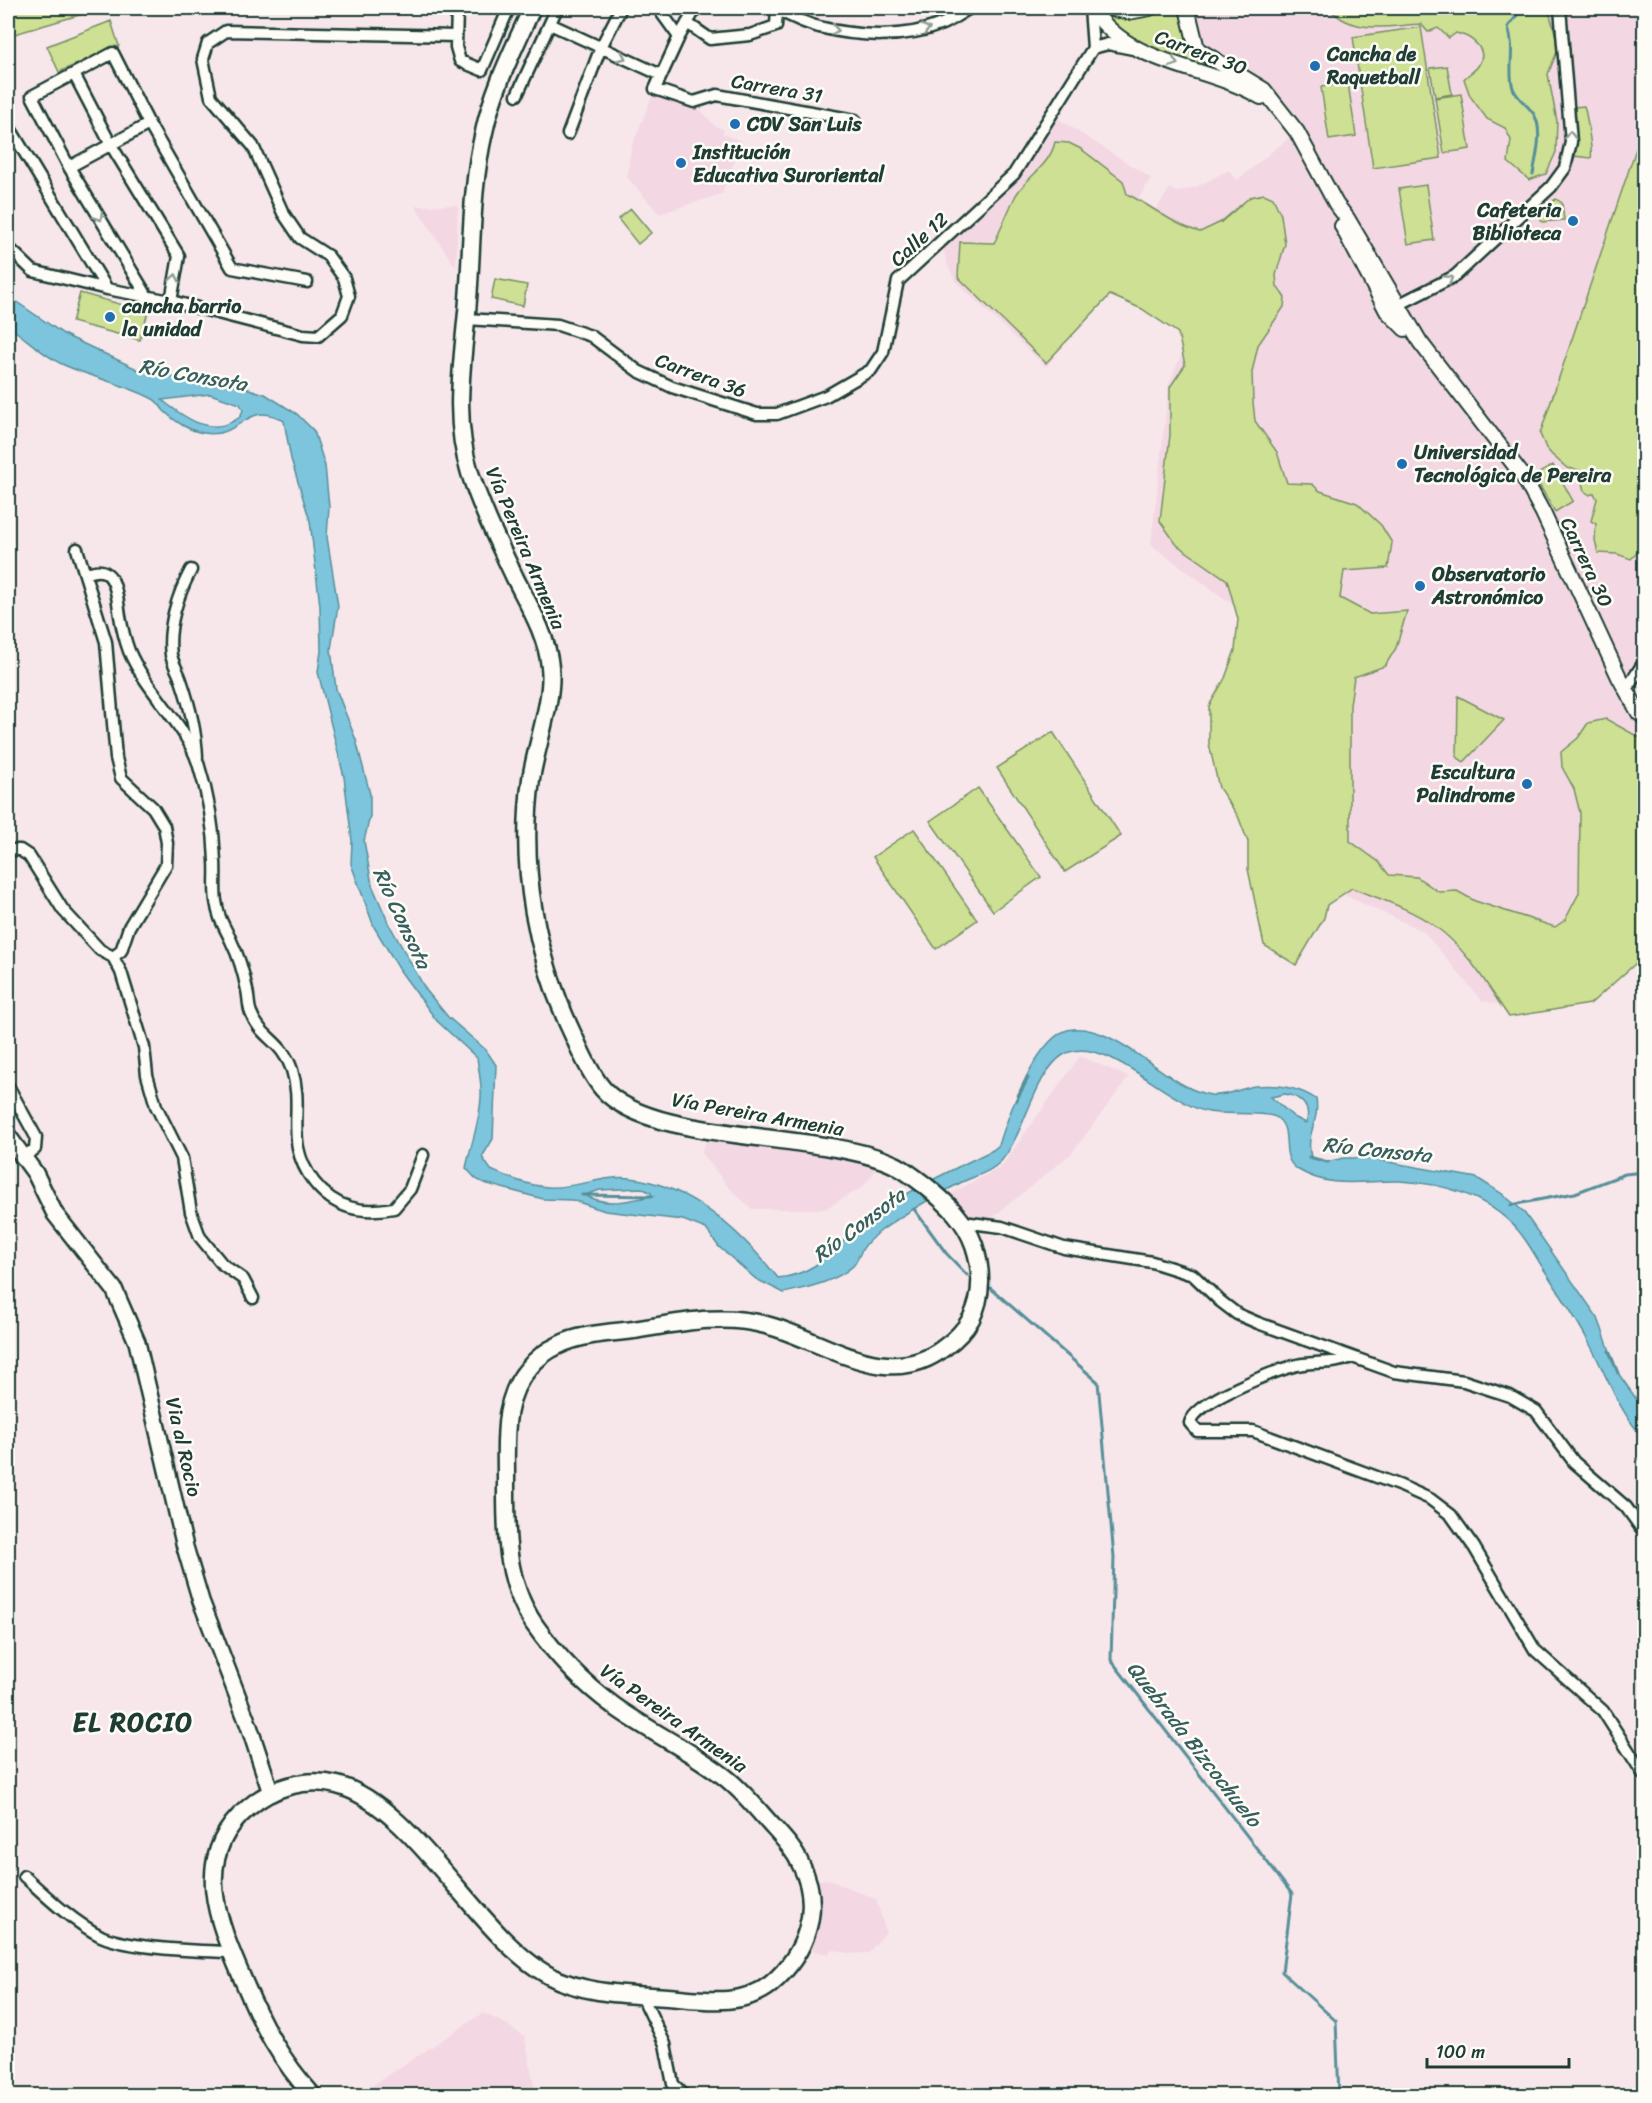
<svg xmlns="http://www.w3.org/2000/svg" width="1652" height="2103" font-family="Sriracha,sans-serif">
	<style>
		.built { fill: #f3d8e3 }
		.green { fill: #cee094; stroke: #768e64; stroke-width: 1.5 }
		.water { fill: #7cc5dd; stroke: #578f99; stroke-width: 1.5; fill-rule: evenodd }
		.lines { fill: none; stroke-linecap: round; stroke-linejoin: round }
		.stream { stroke: #578f99; stroke-width: 3 }
		.minor-casing { stroke: #1f3d34; stroke-width: 15 }
		.tertiary-casing { stroke: #1f3d34; stroke-width: 18 }
		.secondary-casing { stroke: #1f3d34; stroke-width: 20 }
		.primary-casing { stroke: #1f3d34; stroke-width: 21 }
		.minor { stroke: #fdfcf7; stroke-width: 10 }
		.tertiary { stroke: #fdfcf7; stroke-width: 14 }
		.secondary { stroke: #fdfcf7; stroke-width: 15 }
		.primary { stroke: #fdfcf7; stroke-width: 16 }
		.oneway { stroke: #8e9c96 }
		.poi-dot { fill: #1f6fb2; stroke: #fdfcf7; stroke-width: 2 }
		.labels { text-anchor: middle; stroke-width: 5; stroke-linejoin: round; paint-order: stroke }
		.street-label { font-size: 20px; fill: #1f3d34; stroke: #fdfcf7 }
		.poi-label { font-size: 20px; font-weight: bold; fill: #1f3d34; stroke: #fdfcf7; text-anchor: start }
		.water-label { font-size: 21px; font-style: italic; fill: #365f5e; stroke: #fdfcf7 }
		.district-label { font-size: 26px; font-weight: bold; letter-spacing: 1.5px; fill: #1f3d34; stroke: #fdfcf7 }
	</style>
	<rect width="100%" height="100%" fill="#f7e7eb"/>
	<filter id="ink" filterUnits="userSpaceOnUse"><feTurbulence type="fractalNoise" baseFrequency=".0167" numOctaves="2"/><feDisplacementMap in="SourceGraphic" scale="12" xChannelSelector="R" yChannelSelector="G"/><feConvolveMatrix kernelMatrix="1 2 1 2 8 2 1 2 1" color-interpolation-filters="sRGB"/></filter>
	<g filter="url(#ink)">
		<!-- built -->
		<path class="built" d="M 1187,8 L 1644,8 L 1644,938 L 1508,1006 L 1482,1001 L 1423,931 L 1271,862 L 1260,669 L 1239,609 L 1151,545 L 1169,383 L 1190,335 L 1109,288 L 1046,367 L 955,281 L 947,263 L 942,242 L 1014,174 L 1052,115 L 1151,178 L 1139,198 L 1156,209 L 1170,188 L 1176,192 L 1196,187 L 1229,170 L 1237,180 L 1296,132 L 1283,113 L 1202,55 Z
			M 655,89 L 694,102 L 714,125 L 724,130 L 723,134 L 742,141 L 722,194 L 659,214 L 627,177 L 631,148 Z
			M 458,205 L 456,268 L 415,206 Z
			M 1080,1056 L 1129,1077 L 1072,1153 L 991,1219 L 964,1219 L 946,1196 L 1001,1167 Z
			M 710,1134 L 880,1164 L 864,1186 L 825,1209 L 752,1209 L 729,1188 L 701,1152 Z
			M 827,1879 L 876,1899 L 886,1932 L 869,1953 L 851,1954 L 831,1949 L 829,1954 L 802,1949 L 813,1881 Z
			M 483,2013 L 506,2024 L 524,2036 L 527,2039 L 525,2038 L 536,2095 L 358,2095 Z"/>
		<!-- green -->
		<path class="green" d="M 8,8 L 103,8 L 8,36 Z
			M 1092,8 L 1187,8 L 1194,43 L 1256,84 L 1148,54 Z
			M 1327,8 L 1548,8 L 1559,47 L 1548,74 L 1557,121 L 1556,152 L 1546,174 L 1529,180 L 1508,162 L 1511,140 L 1505,128 L 1487,119 L 1470,96 L 1464,79 C 1468,74 1475,71 1478,66 C 1490,49 1470,36 1456,33 L 1449,38 L 1438,28 L 1428,32 L 1421,24 C 1398,25 1368,32 1346,21 C 1339,18 1333,12 1327,8 Z
			M 111,21 L 119,46 L 59,72 L 47,46 Z
			M 1421,27 L 1441,158 L 1373,168 L 1353,37 Z
			M 1447,66 L 1452,94 L 1435,97 L 1430,68 Z
			M 1348,83 L 1356,136 L 1329,140 L 1321,87 Z
			M 1461,94 L 1470,149 L 1444,153 L 1435,98 Z
			M 1584,106 C 1586,111 1593,153 1591,158 L 1574,156 L 1574,107 Z
			M 1644,125 L 1644,546 L 1631,559 L 1617,554 L 1598,553 L 1595,540 L 1596,524 L 1591,521 L 1597,499 L 1594,493 L 1590,495 L 1584,491 L 1579,470 L 1567,468 L 1552,455 L 1546,448 L 1540,434 Z
			M 1055,142 L 1069,143 L 1081,149 L 1123,181 L 1127,194 C 1152,206 1173,225 1200,232 L 1221,222 L 1250,197 L 1264,194 L 1273,198 L 1281,215 L 1285,244 L 1276,275 L 1277,286 L 1285,298 L 1284,307 L 1258,345 L 1252,372 L 1253,402 L 1255,421 L 1277,452 L 1287,483 L 1312,484 L 1320,491 L 1357,503 L 1381,525 L 1392,543 L 1388,568 L 1344,571 L 1340,598 L 1370,614 L 1407,611 L 1396,648 L 1385,666 L 1354,677 L 1350,705 L 1350,841 L 1379,862 L 1389,875 L 1417,877 L 1439,892 L 1457,891 L 1475,901 L 1555,927 L 1565,920 L 1579,893 L 1580,813 L 1574,789 L 1562,767 L 1561,752 L 1578,738 L 1588,723 L 1606,719 L 1644,740 L 1644,956 L 1590,1004 L 1509,1017 C 1488,987 1467,949 1436,927 C 1412,909 1380,899 1352,888 L 1327,905 L 1324,918 L 1296,965 L 1264,945 L 1248,869 L 1248,842 L 1238,816 L 1219,788 L 1209,744 L 1209,706 L 1225,678 L 1235,650 L 1238,619 L 1227,580 L 1177,545 L 1160,521 L 1170,435 L 1170,387 L 1185,365 L 1178,333 L 1142,309 L 1110,295 L 1046,363 L 958,277 L 960,242 L 994,243 C 1002,228 1008,210 1016,195 C 1028,176 1050,165 1055,142 Z
			M 1426,185 L 1434,240 L 1408,244 L 1399,189 Z
			M 1556,199 L 1562,203 L 1564,220 L 1542,222 L 1537,213 Z
			M 631,209 L 651,233 L 638,244 L 618,219 Z
			M 495,279 L 527,285 L 523,306 L 491,299 Z
			M 80,293 L 148,312 L 140,340 L 72,322 Z
			M 1553,465 L 1573,501 L 1555,512 L 1534,476 Z
			M 1458,696 L 1504,720 L 1464,762 L 1457,757 Z
			M 1053,732 L 1121,836 L 1065,872 L 997,768 Z
			M 978,788 L 1041,877 L 993,911 L 930,821 Z
			M 914,829 L 977,920 L 936,949 L 873,857 Z"/>
		<!-- water -->
		<path class="water" d="M 8,296 L 65,335 L 139,370 L 205,383 L 236,385 L 265,394 L 297,414 L 314,431 L 325,466 L 329,507 L 327,537 L 338,606 L 331,649 L 336,689 L 356,740 L 370,794 L 370,816 L 364,841 L 372,885 L 389,924 L 426,990 L 448,1017 L 486,1050 L 496,1065 L 493,1139 L 482,1157 L 491,1170 C 508,1177 528,1186 548,1187 C 575,1189 603,1175 630,1178 C 691,1185 742,1233 778,1278 C 821,1274 834,1245 865,1222 C 903,1192 950,1171 993,1150 L 999,1145 C 1008,1116 1038,1031 1073,1029 C 1097,1027 1123,1044 1143,1058 C 1164,1071 1185,1091 1211,1095 C 1226,1097 1241,1088 1255,1086 C 1277,1084 1298,1087 1316,1099 C 1320,1122 1305,1133 1311,1157 L 1326,1162 L 1344,1158 L 1366,1158 L 1477,1178 L 1501,1193 L 1523,1211 L 1598,1318 L 1618,1373 L 1644,1410 L 1644,1439 C 1616,1407 1607,1375 1587,1339 C 1573,1313 1557,1289 1541,1265 C 1532,1250 1523,1234 1510,1222 C 1481,1194 1441,1183 1399,1181 C 1364,1180 1330,1190 1297,1169 C 1278,1156 1294,1130 1277,1118 C 1268,1111 1224,1115 1209,1112 C 1197,1110 1186,1104 1177,1098 C 1148,1083 1096,1035 1063,1055 C 1035,1073 1024,1134 1002,1160 C 992,1172 975,1176 962,1182 C 935,1196 906,1212 882,1230 C 875,1235 866,1243 862,1250 C 859,1255 857,1262 853,1266 C 836,1282 805,1288 784,1293 L 756,1279 L 719,1247 L 706,1229 L 683,1220 L 605,1211 L 572,1200 L 543,1199 L 484,1183 L 476,1179 L 466,1168 C 471,1144 480,1121 481,1097 C 482,1085 479,1071 477,1058 L 437,1021 L 401,972 L 374,927 L 351,864 L 352,841 L 344,777 L 318,672 L 321,651 L 320,606 L 310,521 L 291,459 L 284,421 C 247,398 240,440 204,433 C 189,431 174,421 164,411 C 160,406 157,400 151,398 C 124,384 93,378 64,365 C 45,357 26,338 8,326 ZM 210,394 L 240,404 L 243,410 L 240,417 C 212,438 186,419 162,400 ZM 1285,1094 C 1300,1096 1312,1107 1306,1123 L 1294,1117 L 1271,1097 ZM 642,1188 L 651,1193 L 651,1196 C 630,1201 604,1207 585,1195 L 600,1190 Z"/>
		<g class="lines">
			<!-- stream -->
			<path class="stream" d="M 1511,8 L 1518,14 L 1508,27 C 1516,50 1507,70 1513,88 C 1517,99 1527,104 1533,113 C 1544,128 1536,157 1533,174
				M 1643,445 L 1644,441
				M 1016,1101 L 1028,1078
				M 1309,1157 L 1328,1162
				M 582,1195 L 653,1196
				M 1511,1205 L 1575,1193 L 1625,1174 L 1644,1172
				M 914,1209 L 946,1253 L 967,1275
				M 987,1285 L 1098,1382 L 1114,1557 L 1111,1660 L 1292,1894 L 1282,1972 L 1336,2021 L 1339,2096
				M 1609,1351 L 1618,1373"/>
			<defs>
				<path id="minor" d="M 457,8 L 456,47 L 460,61 L 482,70 L 509,8
					M 658,8 L 679,37
					M 696,8 L 679,37 L 655,89 L 694,102 L 717,95 L 855,120
					M 773,8 C 787,14 804,24 819,27 C 858,37 905,39 942,24 C 952,20 960,13 970,8
					M 687,23 L 710,39 L 750,35 L 776,26 L 777,8
					M 550,24 L 661,75
					M 1093,48 L 1108,44 L 1133,49
					M 74,74 L 111,145 L 179,256 L 171,301
					M 517,95 L 557,8
					M 8,131 L 11,130 L 107,289
					M 568,134 L 601,47 L 621,8
					M 69,167 L 149,124
					M 8,247 L 33,271 L 107,289 L 171,301 L 303,335 L 318,336 L 342,315 L 349,296 L 344,278 L 328,256 L 300,238 L 283,213 L 253,146 L 211,97 L 203,59 L 208,43 L 226,31 L 456,36
					M 147,296 L 69,167 L 32,96 L 113,53 L 149,124 L 232,268 L 307,282
					M 1392,308 L 1455,276 L 1551,187 L 1565,168 L 1571,142 L 1560,8
					M 467,319 L 558,325 L 591,336 L 638,371 L 672,387 L 757,414 L 777,414 L 826,396 L 871,370 L 883,352 L 898,281 L 1014,174 L 1093,48 L 1090,8
					M 191,570 C 178,594 167,627 171,655 C 173,664 178,671 181,680 C 189,703 196,733 197,757
					M 86,574 C 117,559 117,599 120,616 C 122,628 125,640 129,651 C 146,691 186,725 198,763 C 208,794 214,828 215,861 C 216,875 214,888 216,901 C 219,922 225,926 232,943 C 239,957 244,975 247,990 C 249,998 248,1006 251,1013 C 261,1039 282,1040 292,1070 C 305,1111 283,1142 314,1182 C 335,1209 362,1214 394,1208 L 410,1189 L 423,1155
					M 1626,690 L 1644,662
					M 8,850 L 20,850 L 29,856 L 63,910 L 100,950 L 113,957 L 121,951 L 129,927 L 166,865 L 167,843 L 164,826 L 153,808 L 121,778 L 116,758 L 106,642 L 77,549
					M 113,957 L 121,972 L 144,1047 L 147,1075 L 156,1106 L 182,1158 L 191,1212 L 200,1237 L 222,1264 L 243,1279 L 253,1298
					M 8,1086 L 36,1137 L 35,1149 L 23,1157
					M 963,1222 L 1002,1227 L 1064,1248 L 1152,1262 L 1193,1275 L 1220,1301 L 1237,1314 L 1258,1323 L 1394,1372 L 1464,1381 L 1510,1396 L 1536,1411 L 1574,1462 L 1626,1507 L 1644,1532
					M 1352,1357 C 1333,1365 1316,1361 1297,1365 C 1275,1371 1195,1401 1190,1423 L 1197,1431 L 1253,1431 L 1401,1486 L 1430,1499 L 1451,1515 L 1474,1547 L 1535,1650 L 1603,1711 L 1644,1775
					M 24,1876 C 47,1897 73,1922 101,1936 C 130,1949 198,1951 231,1952
					M 641,1994 L 665,2044 L 673,2084 L 685,2096"/>
				<path id="tertiary" d="M 1092,8 C 1129,67 1205,64 1261,97
					M 1108,8 L 1128,12 L 1150,8
					M 1187,8 L 1197,49 L 1264,90 L 1297,132 L 1336,204 L 1347,218 L 1420,342 L 1523,476 L 1543,513 L 1619,677 L 1639,713 L 1644,717
					M 1342,226 L 1387,311 L 1405,329"/>
				<path id="secondary" d="M 8,1136 L 35,1173 L 55,1214 L 114,1289 L 137,1342 L 185,1547 L 201,1601 L 249,1726 L 271,1793"/>
				<path id="primary" d="M 313,2096 C 280,2059 263,2027 244,1982 C 219,1924 189,1858 248,1808 C 272,1787 306,1777 337,1785 C 414,1805 476,1935 548,1975 C 586,1996 637,1994 679,1998 C 710,2001 745,2005 771,1984 C 806,1954 823,1908 801,1865 C 793,1847 779,1834 766,1819 C 754,1805 741,1790 726,1778 C 692,1751 650,1732 614,1706 C 584,1684 555,1654 534,1624 C 504,1579 506,1528 506,1477 C 506,1440 502,1397 529,1368 C 536,1359 548,1350 559,1345 C 581,1334 609,1333 634,1330 C 678,1323 722,1313 766,1325 C 825,1340 887,1393 945,1347 C 956,1339 964,1331 971,1319 C 983,1296 982,1269 974,1245 C 965,1220 948,1204 927,1187 C 918,1180 905,1170 895,1165 C 822,1130 652,1145 603,1089 C 591,1075 582,1055 575,1039 C 536,958 519,869 531,779 C 536,746 554,698 550,667 C 547,635 529,606 515,578 C 499,544 482,510 470,473 C 454,423 461,374 466,322 C 473,259 469,195 484,132 C 493,89 514,48 532,8"/>
			</defs>
			<!-- minor casing -->
			<use href="#minor" class="minor-casing"/>
			<!-- tertiary casing -->
			<use href="#tertiary" class="tertiary-casing"/>
			<!-- secondary casing -->
			<use href="#secondary" class="secondary-casing"/>
			<!-- primary casing -->
			<use href="#primary" class="primary-casing"/>
			<!-- minor -->
			<use href="#minor" class="minor"/>
			<!-- tertiary -->
			<use href="#tertiary" class="tertiary"/>
			<!-- secondary -->
			<use href="#secondary" class="secondary"/>
			<!-- primary -->
			<use href="#primary" class="primary"/>
		</g>
		<!-- one-way arrows -->
		<defs><path id="oneway-chevron" d="M-2-3.5L2.5 0L-2 3.5" fill="none" stroke-width="1.6" stroke-linecap="round" stroke-linejoin="round" transform="scale(1.5)"/></defs>
		<g class="oneway">
			<use href="#oneway-chevron" transform="translate(926 29) rotate(-15)"/>
			<use href="#oneway-chevron" transform="translate(835 30) rotate(9)"/>
			<use href="#oneway-chevron" transform="translate(622 57) rotate(25)"/>
			<use href="#oneway-chevron" transform="translate(1174 63) rotate(19)"/>
			<use href="#oneway-chevron" transform="translate(1570 135) rotate(-90)"/>
			<use href="#oneway-chevron" transform="translate(99 217) rotate(59)"/>
			<use href="#oneway-chevron" transform="translate(175 278) rotate(-80)"/>
			<use href="#oneway-chevron" transform="translate(1449 279) rotate(-33)"/>
		</g>
	</g>
	<!-- markers -->
	<g class="poi-dot">
		<circle cx="1315" cy="66" r="6"/>
		<circle cx="735" cy="124" r="6"/>
		<circle cx="681" cy="163" r="6"/>
		<circle cx="1573" cy="221" r="6"/>
		<circle cx="110" cy="317" r="6"/>
		<circle cx="1402" cy="464" r="6"/>
		<circle cx="1420" cy="586" r="6"/>
		<circle cx="1527" cy="784" r="6"/>
	</g>
	<g class="labels">
		<!-- street labels -->
		<g class="street-label">
			<text transform="translate(1201 52) rotate(20)" y="7">Carrera 30</text>
			<text transform="translate(777 88) rotate(10)" y="7">Carrera 31</text>
			<text transform="translate(919 239) rotate(-42)" y="7">Calle 12</text>
			<text transform="translate(701 375) rotate(20)" y="7">Carrera 36</text>
			<text transform="translate(526 548) rotate(67)" y="7">Vía Pereira Armenia</text>
			<text transform="translate(1587 562) rotate(65)" y="7">Carrera 30</text>
			<text transform="translate(758 1114) rotate(10)" y="7">Vía Pereira Armenia</text>
			<text transform="translate(184 1447) rotate(77)" y="7">Via al Rocio</text>
			<text transform="translate(674 1718) rotate(35)" y="7">Vía Pereira Armenia</text>
		</g>
		<!-- poi labels -->
		<g class="poi-label">
			<text x="1327" y="61">Cancha de<tspan x="1327" dy="23">Raquetball</tspan></text>
			<text x="747" y="131">CDV San Luis</text>
			<text x="693" y="159">Institución<tspan x="693" dy="23">Educativa Suroriental</tspan></text>
			<text x="1561" y="217" text-anchor="end">Cafeteria<tspan x="1561" dy="23">Biblioteca</tspan></text>
			<text x="122" y="313">cancha barrio<tspan x="122" dy="23">la unidad</tspan></text>
			<text x="1414" y="459">Universidad<tspan x="1414" dy="23">Tecnológica de Pereira</tspan></text>
			<text x="1432" y="581">Observatorio<tspan x="1432" dy="23">Astronómico</tspan></text>
			<text x="1515" y="779" text-anchor="end">Escultura<tspan x="1515" dy="23">Palindrome</tspan></text>
		</g>
		<!-- water labels -->
		<g class="water-label">
			<text transform="translate(193 375) rotate(10)" y="7">Río Consota</text>
			<text transform="translate(402 918) rotate(65)" y="7">Río Consota</text>
			<text transform="translate(1377 1150) rotate(6)" y="7">Río Consota</text>
			<text transform="translate(859 1225) rotate(-37)" y="7">Río Consota</text>
			<text transform="translate(1194 1744) rotate(52)" y="7">Quebrada Bizcochuelo</text>
		</g>
		<!-- district labels -->
		<g class="district-label">
			<text x="133" y="1731">EL ROCIO</text>
		</g>
	</g>
	<!-- margin -->
	<rect width="1652" height="2103" fill="none" stroke="#fdfcf7" stroke-width="30"/>
	<rect x="15" y="15" width="1622" height="2073" fill="none" stroke="#1f3d34" stroke-width="2" filter="url(#ink)"/>
	<!-- scale -->
	<path d="M1427 2058v9h142v-9" fill="none" stroke="#1f3d34" stroke-width="3"/>
	<text x="1436" y="2058" font-size="18" fill="#1f3d34" stroke="#fdfcf7" stroke-width="4.5" paint-order="stroke">100 m</text>
</svg>
